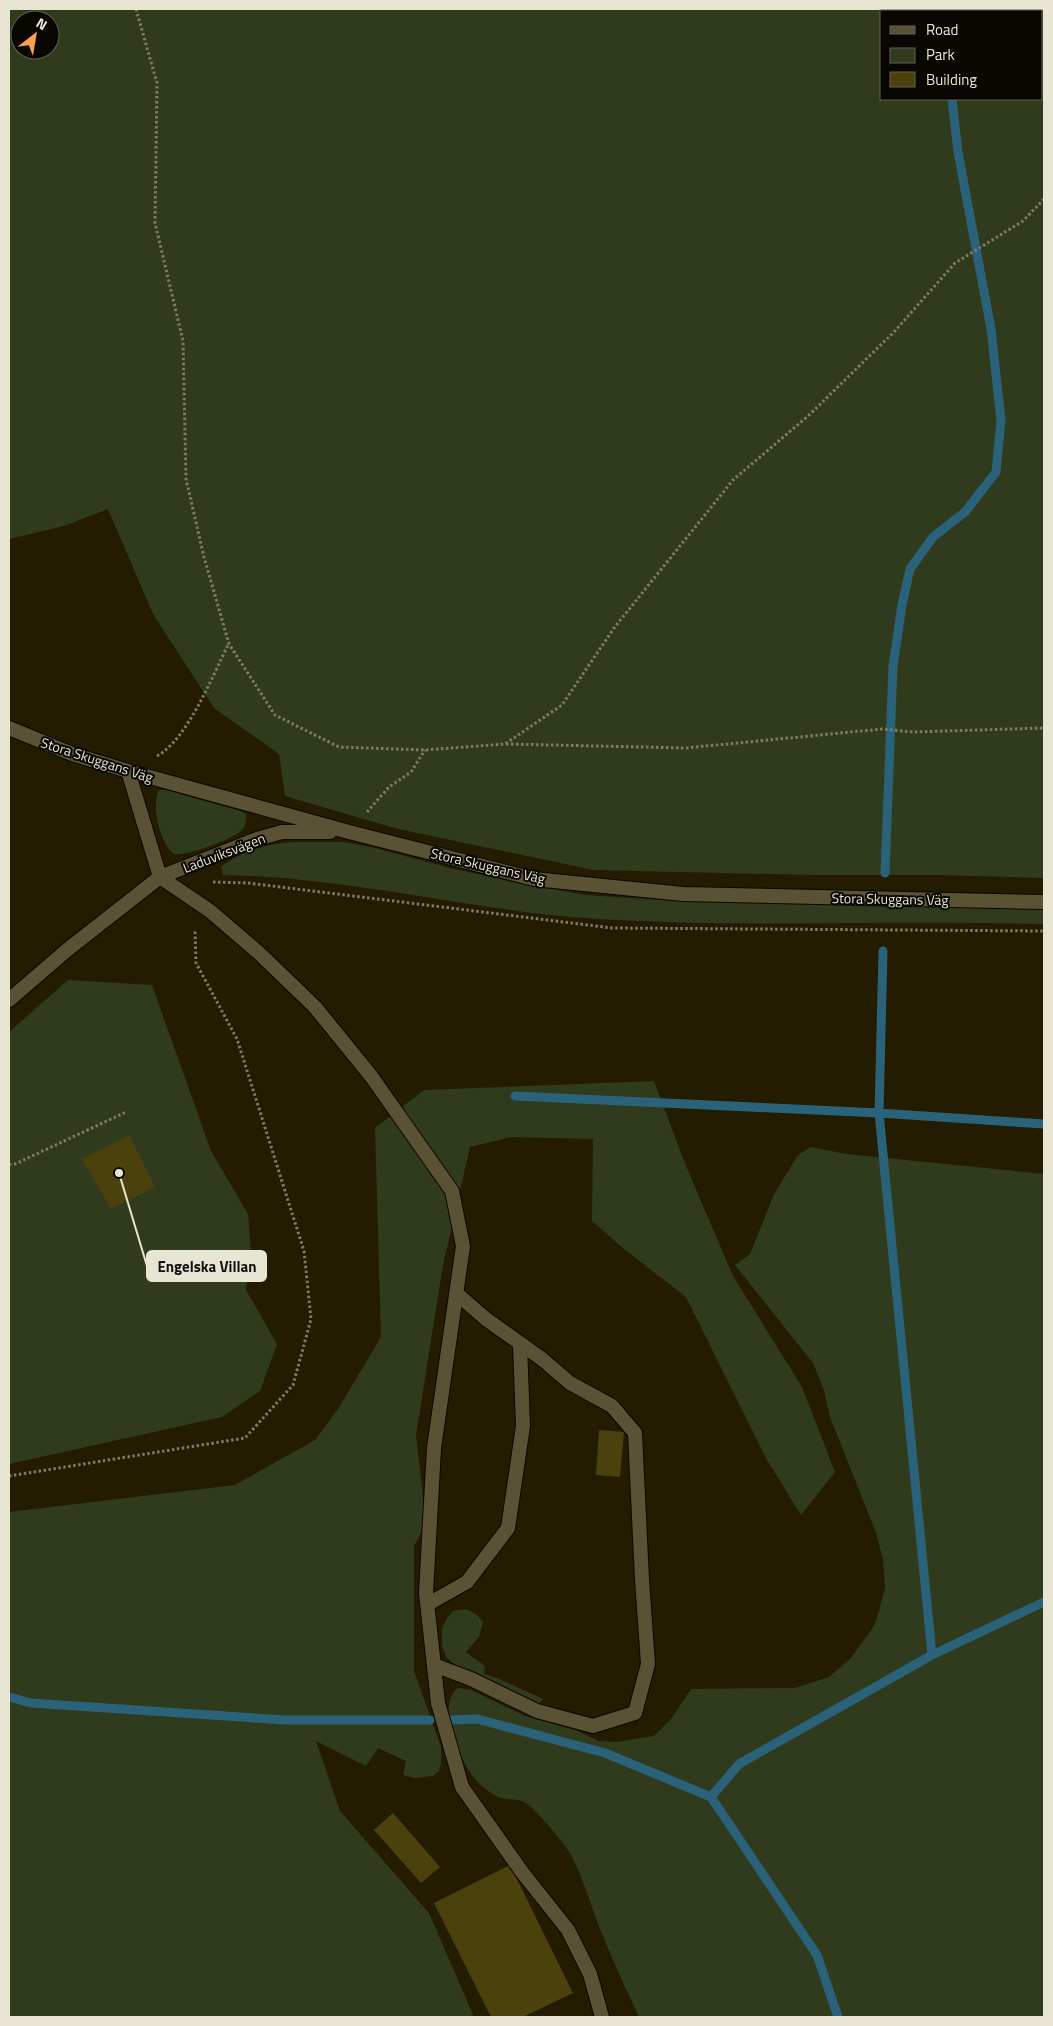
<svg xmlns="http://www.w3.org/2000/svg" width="1053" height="2026" font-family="'Titillium Web',sans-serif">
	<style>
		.green { fill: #303b1e; fill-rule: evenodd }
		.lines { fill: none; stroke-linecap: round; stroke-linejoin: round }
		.stream { stroke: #2a6279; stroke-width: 9 }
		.building { fill: #4b410d }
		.service-casing { stroke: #0c0600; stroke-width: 16 }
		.minor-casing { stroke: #0c0600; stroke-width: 16 }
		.path { stroke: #7f7a63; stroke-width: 3; stroke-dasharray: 2.5 2.5; stroke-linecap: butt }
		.service { stroke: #595234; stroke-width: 14 }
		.minor { stroke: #595234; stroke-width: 14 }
		.labels { text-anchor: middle; stroke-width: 4; stroke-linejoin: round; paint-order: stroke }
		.street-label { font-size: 14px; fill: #e8e5d3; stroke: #090701 }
		.leader { fill: none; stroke: #e8e5d3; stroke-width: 2 }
		.callout-dot { fill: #e8e5d3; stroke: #090701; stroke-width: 2 }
		.callout { fill: #e8e5d3; stroke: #e8e5d3; stroke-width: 2 }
		.callout-label { font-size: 15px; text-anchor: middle; font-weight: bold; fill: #111 }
	</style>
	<rect width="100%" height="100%" fill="#231c00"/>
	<!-- green -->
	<path class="green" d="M 9,9 L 1044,9 L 1044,878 L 939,875 L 813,875 L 594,870 L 398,829 L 285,796 L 279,754 L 214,708 L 153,614 L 108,509 L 64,526 L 9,539 ZM 1042,11 L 1042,99 L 882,99 L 882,11 ZM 20,20 L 50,20 L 50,50 L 20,50 Z
		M 159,790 L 166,790 L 241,811 L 246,814 C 247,819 246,824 243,829 C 236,838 185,857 174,854 C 160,844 151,805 159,790 Z
		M 292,842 L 343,842 L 375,848 L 450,868 L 518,883 L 586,895 L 693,902 L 1044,907 L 1044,924 C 895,920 746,928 597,919 C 471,911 349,877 223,875 L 221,867 C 243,850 265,845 292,842 Z
		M 68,980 L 152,985 L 211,1151 L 248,1214 L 251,1253 L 246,1290 L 277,1344 L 260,1391 L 222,1417 L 9,1464 L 9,1032 Z
		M 654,1081 L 686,1166 L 733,1276 L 802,1387 L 835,1472 L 801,1515 L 767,1460 L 686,1297 L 624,1249 L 592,1221 L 593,1139 L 511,1137 L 470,1147 L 443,1265 L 416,1435 L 426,1523 L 414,1546 L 414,1671 L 441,1747 L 441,1764 L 439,1771 L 433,1776 L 415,1778 L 403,1775 L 406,1761 L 378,1748 L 366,1766 L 316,1741 L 340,1811 L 429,1913 L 474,2017 L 9,2017 L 9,1512 L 235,1485 L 315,1440 L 338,1409 L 381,1337 L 375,1128 L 424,1090 Z
		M 811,1147 L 846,1154 L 1044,1174 L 1044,2017 L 639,2017 C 625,1987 611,1957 599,1926 C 590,1903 583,1878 571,1855 C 566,1845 536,1810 527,1804 C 519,1798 509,1800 501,1798 C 494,1796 484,1788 479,1783 C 462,1767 434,1704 458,1688 L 471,1690 L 525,1716 L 575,1730 L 599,1741 L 617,1742 L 654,1736 L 671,1719 L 691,1689 L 795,1688 L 829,1677 L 850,1659 L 872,1629 L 876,1621 L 885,1588 L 883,1559 L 875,1530 L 830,1417 L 824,1390 L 813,1363 L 735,1265 L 750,1254 L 774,1194 L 798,1155 Z
		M 467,1609 L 477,1615 L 483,1622 L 479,1637 L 466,1652 L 485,1666 L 484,1674 L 497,1678 L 543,1699 L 539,1704 L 508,1691 L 476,1672 L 457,1666 L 447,1658 L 442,1646 L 442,1629 L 447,1618 L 453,1611 Z"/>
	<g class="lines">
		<!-- stream -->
		<path class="stream" d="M 941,9 L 941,11
			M 885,873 L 893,666 L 902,605 L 910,569 L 933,537 L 965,512 L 996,472 L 1001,420 L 991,329 L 958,152 L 952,99
			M 515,1096 L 879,1113 L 1044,1124
			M 932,1655 L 1044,1602
			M 9,1697 L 31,1703 L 285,1720 L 430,1720
			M 452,1720 L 477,1719 L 605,1753 L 711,1797 L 817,1955 L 838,2017
			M 711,1797 L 739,1764 L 932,1655 L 879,1113 L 883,951"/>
	</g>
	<!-- building -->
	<path class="building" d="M 129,1135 L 155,1187 L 111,1209 L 82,1159 Z
		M 599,1430 L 624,1432 L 620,1477 L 596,1475 Z
		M 393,1813 L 440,1867 L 421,1883 L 374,1830 Z
		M 510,1865 L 573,1993 L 523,2017 L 491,2017 L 434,1903 Z"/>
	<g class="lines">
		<defs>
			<path id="service" d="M 160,877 L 210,911 L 260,954 L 315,1007 L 371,1076 L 452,1191 L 463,1246 L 434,1448 L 426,1593 L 438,1703 L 462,1787 L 522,1872 L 568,1930 L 590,1974 L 602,2017
				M 428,1604 L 467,1582 L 508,1528 L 523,1426 L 520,1344
				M 434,1665 L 471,1679 L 537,1711 L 593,1726 L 635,1713 L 648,1664 L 642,1580 L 635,1433 L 612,1406 L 570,1383 L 542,1359 L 486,1319 L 456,1293"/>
			<path id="minor" d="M 9,728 L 72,754 L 128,771 L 349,832 L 534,879 L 683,894 L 1044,902
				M 128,771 L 160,877
				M 9,1000 L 67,950 L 160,877 L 257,839 L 282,832 L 330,832"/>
		</defs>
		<!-- service casing -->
		<use href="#service" class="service-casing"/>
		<!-- minor casing -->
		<use href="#minor" class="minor-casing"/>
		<!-- path -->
		<path class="path" d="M 136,9 L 157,83 L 155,223 L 183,341 L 186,479 L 204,557 L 229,644 L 275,715 L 339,747 L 425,750 L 505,744 L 562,705 L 614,628 L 733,480 L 808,416 L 894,332 L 955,263 L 1023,221 L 1044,199
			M 506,744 L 686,748 L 882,729 L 913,732 L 1044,728
			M 157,756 C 187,740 213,675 228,645
			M 367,812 L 389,787 L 411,772 L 425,750
			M 213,882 L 248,883 L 612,928 L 1044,931
			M 9,1165 L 15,1164 L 126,1112
			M 9,1476 L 245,1438 L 293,1385 L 311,1319 L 304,1251 L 237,1039 L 196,963 L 195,930"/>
		<!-- service -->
		<use href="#service" class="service"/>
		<!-- minor -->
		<use href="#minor" class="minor"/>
	</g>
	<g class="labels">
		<!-- street labels -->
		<g class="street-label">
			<text transform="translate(97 760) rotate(18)" y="5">Stora Skuggans Väg</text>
			<text transform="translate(224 853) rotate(-21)" y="5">Laduviksvägen</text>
			<text transform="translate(488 866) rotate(13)" y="5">Stora Skuggans Väg</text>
			<text transform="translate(890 899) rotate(1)" y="5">Stora Skuggans Väg</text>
		</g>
	</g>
	<!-- callouts -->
	<path class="leader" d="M119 1173L147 1266"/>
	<circle class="callout-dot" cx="119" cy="1173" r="5"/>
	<rect class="callout" x="147" y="1251" width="119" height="30" rx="5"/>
	<g class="callout-label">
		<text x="207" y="1272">Engelska Villan</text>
	</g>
	<!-- border -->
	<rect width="1053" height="2026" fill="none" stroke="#e8e5d3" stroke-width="20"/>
	<!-- legend -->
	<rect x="880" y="10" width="162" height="90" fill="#090701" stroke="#626055"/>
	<rect x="890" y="26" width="25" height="8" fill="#595234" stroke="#626055"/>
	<text x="926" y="35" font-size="15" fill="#e8e5d3">Road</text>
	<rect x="890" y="48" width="25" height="15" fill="#303b1e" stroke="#626055"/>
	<text x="926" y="60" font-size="15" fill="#e8e5d3">Park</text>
	<rect x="890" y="72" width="25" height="15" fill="#4b410d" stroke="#626055"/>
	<text x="926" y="85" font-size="15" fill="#e8e5d3">Building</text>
	<!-- north arrow -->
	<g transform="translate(35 35) rotate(31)"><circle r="24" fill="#090701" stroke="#626055"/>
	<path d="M0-4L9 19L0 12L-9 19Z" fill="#fa9f4e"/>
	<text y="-8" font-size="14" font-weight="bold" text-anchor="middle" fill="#e8e5d3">N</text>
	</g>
</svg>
